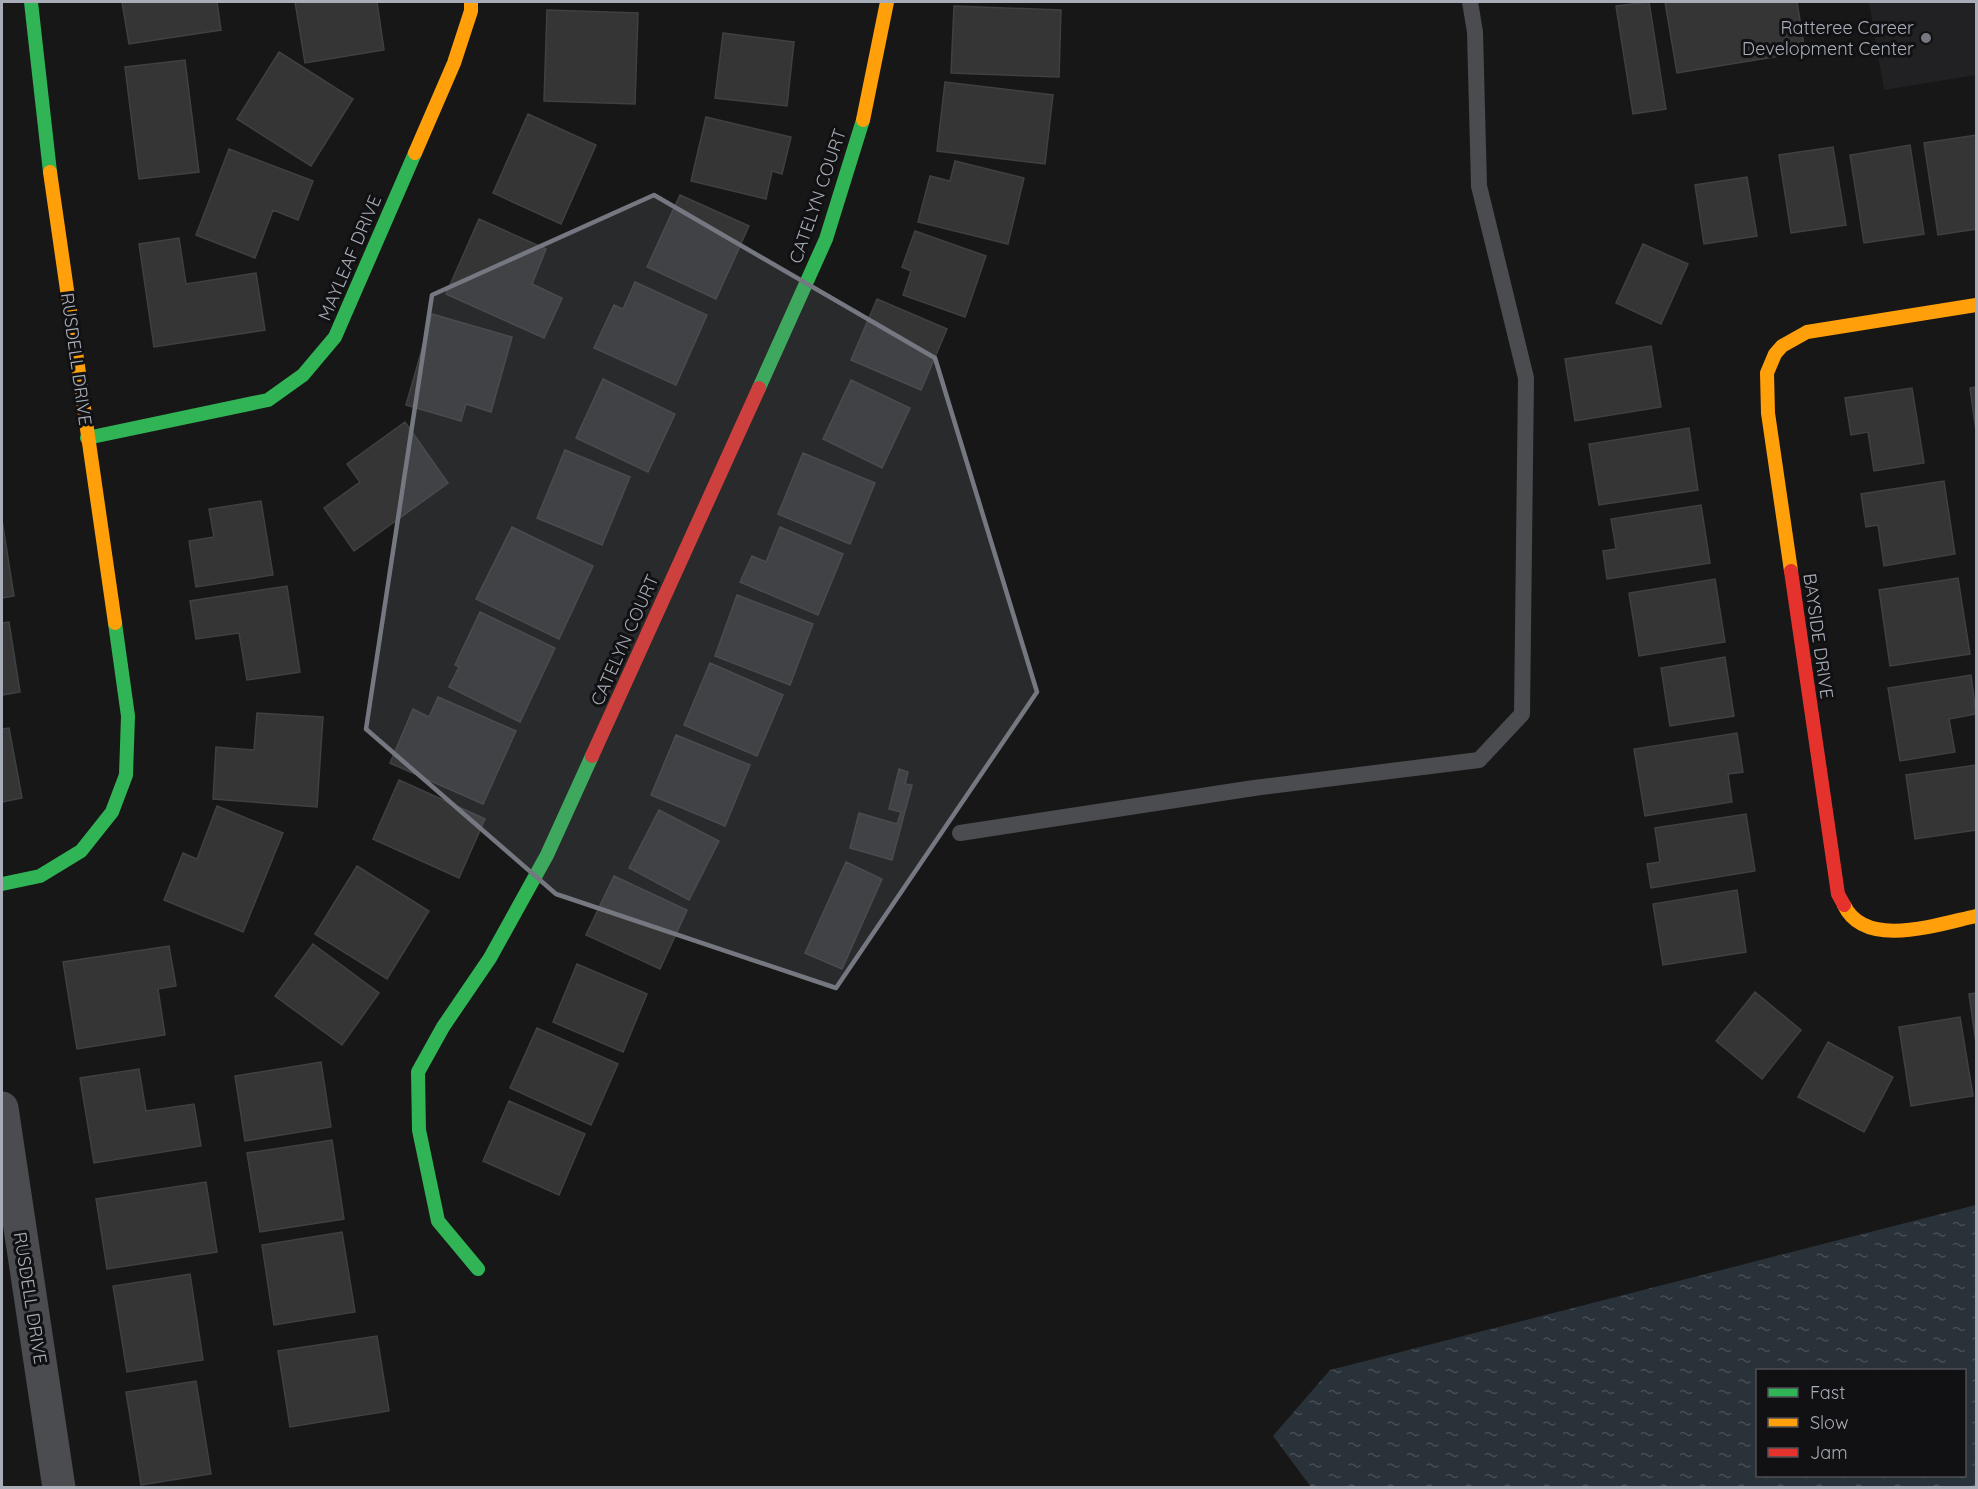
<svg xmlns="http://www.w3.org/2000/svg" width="1978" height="1489" font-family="Quicksand,sans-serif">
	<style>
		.built { fill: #212123 }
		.water { fill: url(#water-ripples); fill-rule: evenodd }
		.building { fill: #353536; stroke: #3f4043; stroke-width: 1.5 }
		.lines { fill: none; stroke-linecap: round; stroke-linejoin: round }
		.lane { stroke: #4b4c50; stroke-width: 16 }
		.street { stroke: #4b4c50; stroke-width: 33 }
		.fast { stroke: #30b455; stroke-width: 14 }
		.slow { stroke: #ff9f0a; stroke-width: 14 }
		.jam { stroke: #e5322d; stroke-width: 14 }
		.marked { fill: #757880; fill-opacity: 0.2; stroke: #757880; stroke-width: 4.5; stroke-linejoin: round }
		.poi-dot { fill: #757880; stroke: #111113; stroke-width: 2 }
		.labels { text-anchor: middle; stroke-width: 6; stroke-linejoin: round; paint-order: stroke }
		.poi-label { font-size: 18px; fill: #a8adb8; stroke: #111113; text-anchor: end }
		.street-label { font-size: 18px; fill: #a8adb8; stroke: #111113 }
	</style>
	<defs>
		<pattern id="water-ripples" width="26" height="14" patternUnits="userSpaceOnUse" patternTransform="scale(1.5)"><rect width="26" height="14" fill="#2a3239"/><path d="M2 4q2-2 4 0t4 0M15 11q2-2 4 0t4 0" fill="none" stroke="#464d54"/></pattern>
	</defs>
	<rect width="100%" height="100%" fill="#171717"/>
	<!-- built -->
	<path class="built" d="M 1869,2 L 1976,2 L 1976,75 L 1884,90 Z"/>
	<!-- water -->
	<path class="water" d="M 1976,1205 L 1976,1487 L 1311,1487 L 1273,1436 L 1330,1370 ZM 1758,1370 L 1964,1370 L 1964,1476 L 1758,1476 Z"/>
	<!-- building -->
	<path class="building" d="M 122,2 L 217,2 L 221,30 L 129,44 Z
		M 295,2 L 377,2 L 384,50 L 305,63 Z
		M 1649,2 L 1666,109 L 1633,114 L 1616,6 Z
		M 1665,2 L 1797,2 L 1805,52 L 1677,73 Z
		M 954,6 L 1061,10 L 1059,77 L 951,73 Z
		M 547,10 L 638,13 L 635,104 L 544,101 Z
		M 723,33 L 794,42 L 787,106 L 715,98 Z
		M 279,52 L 353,99 L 311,166 L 237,119 Z
		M 185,60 L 199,172 L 139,179 L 125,67 Z
		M 945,82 L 1053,95 L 1045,164 L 937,151 Z
		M 528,114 L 596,145 L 561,224 L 493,193 Z
		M 706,117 L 791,137 L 782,174 L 772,171 L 766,199 L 691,181 Z
		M 1976,135 L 1976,229 L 1938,235 L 1924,143 Z
		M 1910,145 L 1924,234 L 1864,243 L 1850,155 Z
		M 1833,147 L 1846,225 L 1791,233 L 1779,155 Z
		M 229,149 L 313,181 L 298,220 L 273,210 L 255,258 L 196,235 Z
		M 955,161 L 1024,178 L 1008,244 L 918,222 L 930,176 L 950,181 Z
		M 1747,177 L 1757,236 L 1704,244 L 1695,185 Z
		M 680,195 L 749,226 L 716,299 L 647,267 Z
		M 479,219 L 546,249 L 532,284 L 562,298 L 544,338 L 446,294 Z
		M 915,231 L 986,256 L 965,317 L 903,295 L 911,271 L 902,267 Z
		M 179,238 L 186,284 L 256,273 L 265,330 L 154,347 L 139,244 Z
		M 1643,244 L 1688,264 L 1661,324 L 1616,303 Z
		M 635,282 L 707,315 L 676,385 L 594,348 L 614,305 L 623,309 Z
		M 877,299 L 947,329 L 921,390 L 851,360 Z
		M 432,314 L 512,337 L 491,412 L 466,404 L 461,421 L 406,405 Z
		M 1651,346 L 1661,407 L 1575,421 L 1565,359 Z
		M 603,379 L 675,414 L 648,472 L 576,438 Z
		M 851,380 L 910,408 L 882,468 L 823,439 Z
		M 1976,387 L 1976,431 L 1970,388 Z
		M 1912,388 L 1924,463 L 1874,471 L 1868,432 L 1851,435 L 1845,398 Z
		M 405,422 L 448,483 L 354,551 L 324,508 L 360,482 L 347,464 Z
		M 1689,428 L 1698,490 L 1599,505 L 1589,444 Z
		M 565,450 L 630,477 L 602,545 L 537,518 Z
		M 803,453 L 875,483 L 850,544 L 778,514 Z
		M 1944,481 L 1955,554 L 1884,566 L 1878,525 L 1866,527 L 1861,494 Z
		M 261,501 L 273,575 L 196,587 L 189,541 L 214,537 L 209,509 Z
		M 1701,505 L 1710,563 L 1607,579 L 1603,551 L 1616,549 L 1611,519 Z
		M 2,520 L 14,596 L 2,598 Z
		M 512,527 L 593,566 L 559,639 L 476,599 Z
		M 780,527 L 843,554 L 818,615 L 740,582 L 752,556 L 766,562 Z
		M 1958,578 L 1970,654 L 1890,666 L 1879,590 Z
		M 1715,579 L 1725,642 L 1639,656 L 1629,593 Z
		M 287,586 L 300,672 L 247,680 L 239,633 L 196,639 L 190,601 Z
		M 737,595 L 813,624 L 790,685 L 715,656 Z
		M 480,612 L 555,648 L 520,722 L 449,687 L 459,667 L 455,665 Z
		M 9,622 L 20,692 L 2,695 L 2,623 Z
		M 1725,657 L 1734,716 L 1670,726 L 1661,668 Z
		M 710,663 L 783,695 L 757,756 L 684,725 Z
		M 1971,675 L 1976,714 L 1949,719 L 1955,752 L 1900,761 L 1888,688 Z
		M 438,697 L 516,731 L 483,804 L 390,763 L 413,709 L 429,717 Z
		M 257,713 L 323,717 L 317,807 L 213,799 L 216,747 L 254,750 Z
		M 9,728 L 22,798 L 2,802 L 2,729 Z
		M 1737,733 L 1743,772 L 1728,774 L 1732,802 L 1645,816 L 1634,749 Z
		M 676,735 L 750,765 L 725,826 L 651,795 Z
		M 1976,765 L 1976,830 L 1915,839 L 1906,775 Z
		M 899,769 L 908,772 L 905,784 L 912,785 L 892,860 L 850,848 L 859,813 L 897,824 L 901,812 L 889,809 Z
		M 399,780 L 485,819 L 459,878 L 373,839 Z
		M 217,806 L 283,833 L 243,932 L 164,900 L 183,853 L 197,859 Z
		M 659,810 L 719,841 L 689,900 L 629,868 Z
		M 1746,814 L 1755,871 L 1651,888 L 1647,864 L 1660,862 L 1655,828 Z
		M 846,862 L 882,879 L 842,969 L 805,953 Z
		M 357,866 L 429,911 L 387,979 L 315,934 Z
		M 614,876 L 687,910 L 660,969 L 586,935 Z
		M 1737,890 L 1746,952 L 1663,965 L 1653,904 Z
		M 313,944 L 379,993 L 342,1045 L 275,996 Z
		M 169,946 L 176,986 L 158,989 L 165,1035 L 77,1049 L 63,962 Z
		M 577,964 L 647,994 L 623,1052 L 553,1022 Z
		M 1755,992 L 1801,1030 L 1762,1079 L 1716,1041 Z
		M 1976,993 L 1976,1043 L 1969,994 Z
		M 1960,1017 L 1973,1096 L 1911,1106 L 1899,1027 Z
		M 537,1028 L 618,1064 L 591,1125 L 510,1088 Z
		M 1828,1042 L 1893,1077 L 1864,1132 L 1798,1097 Z
		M 321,1062 L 331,1127 L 245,1141 L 235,1076 Z
		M 139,1069 L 146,1111 L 194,1104 L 201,1146 L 94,1163 L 80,1078 Z
		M 509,1101 L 585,1134 L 559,1195 L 483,1161 Z
		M 332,1140 L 344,1219 L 260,1232 L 247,1153 Z
		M 206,1182 L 217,1252 L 107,1269 L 96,1199 Z
		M 342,1232 L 355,1312 L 274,1325 L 262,1245 Z
		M 190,1274 L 203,1360 L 127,1372 L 113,1286 Z
		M 377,1336 L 389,1411 L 290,1427 L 278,1351 Z
		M 196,1381 L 211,1474 L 141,1485 L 126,1392 Z"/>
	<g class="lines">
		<!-- lane -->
		<path class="lane" d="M 960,833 L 1254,788 L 1479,760 L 1522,714 L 1526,378 L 1479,186 L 1475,32 L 1470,2"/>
		<!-- street -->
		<path class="street" d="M 2,1108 L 59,1488"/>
		<!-- fast -->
		<path class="fast" d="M 31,2 L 50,172
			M 759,388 L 826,239 L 863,120
			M 87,438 L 268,400 L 303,375 L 335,337 L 415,153
			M 2,884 L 40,876 L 81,851 L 112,812 L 126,775 L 128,716 L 115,623
			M 478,1269 L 438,1221 L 419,1130 L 418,1072 L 443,1027 L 490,958 L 547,855 L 592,756"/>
		<!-- slow -->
		<path class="slow" d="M 863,120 L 887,2
			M 415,153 L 454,63 L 471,11 L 471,2
			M 50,172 L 115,623
			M 1791,571 L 1768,413 L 1767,373 L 1775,354 L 1782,346 L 1807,332 L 1976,305
			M 1844,905 C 1865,950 1939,924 1976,916"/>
		<!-- jam -->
		<path class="jam" d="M 1791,571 L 1838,894 L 1844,905
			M 592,756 L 759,388"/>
	</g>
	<!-- marked area -->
	<path class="marked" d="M 654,195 L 935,358 L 1037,692 L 836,988 L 556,894 L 366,729 L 432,295 Z"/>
	<!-- markers -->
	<circle class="poi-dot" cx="1926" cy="38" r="6"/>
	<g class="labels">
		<!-- poi labels -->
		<g class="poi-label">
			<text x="1914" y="34">Ratteree Career<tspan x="1914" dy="21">Development Center</tspan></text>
		</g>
		<!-- street labels -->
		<g class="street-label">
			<text transform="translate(818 196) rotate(-71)" y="6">CATELYN COURT</text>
			<text transform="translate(350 258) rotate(-67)" y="6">MAYLEAF DRIVE</text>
			<text transform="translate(76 359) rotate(82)" y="6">RUSDELL DRIVE</text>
			<text transform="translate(1818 636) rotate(82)" y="6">BAYSIDE DRIVE</text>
			<text transform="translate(625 640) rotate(-66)" y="6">CATELYN COURT</text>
			<text transform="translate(30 1298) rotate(81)" y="6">RUSDELL DRIVE</text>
		</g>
	</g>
	<!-- border -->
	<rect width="1978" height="1489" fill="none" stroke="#a8adb8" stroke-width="6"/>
	<!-- legend -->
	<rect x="1756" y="1369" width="210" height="108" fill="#111113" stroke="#4d4f55" stroke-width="1.5"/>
	<rect x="1768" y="1388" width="30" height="9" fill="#30b455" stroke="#4d4f55" stroke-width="1.5"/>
	<text x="1810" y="1399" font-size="18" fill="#a8adb8">Fast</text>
	<rect x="1768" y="1418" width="30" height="9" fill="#ff9f0a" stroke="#4d4f55" stroke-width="1.5"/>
	<text x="1810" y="1429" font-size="18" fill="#a8adb8">Slow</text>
	<rect x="1768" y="1448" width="30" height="9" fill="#e5322d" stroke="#4d4f55" stroke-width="1.5"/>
	<text x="1810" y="1459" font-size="18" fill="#a8adb8">Jam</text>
</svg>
